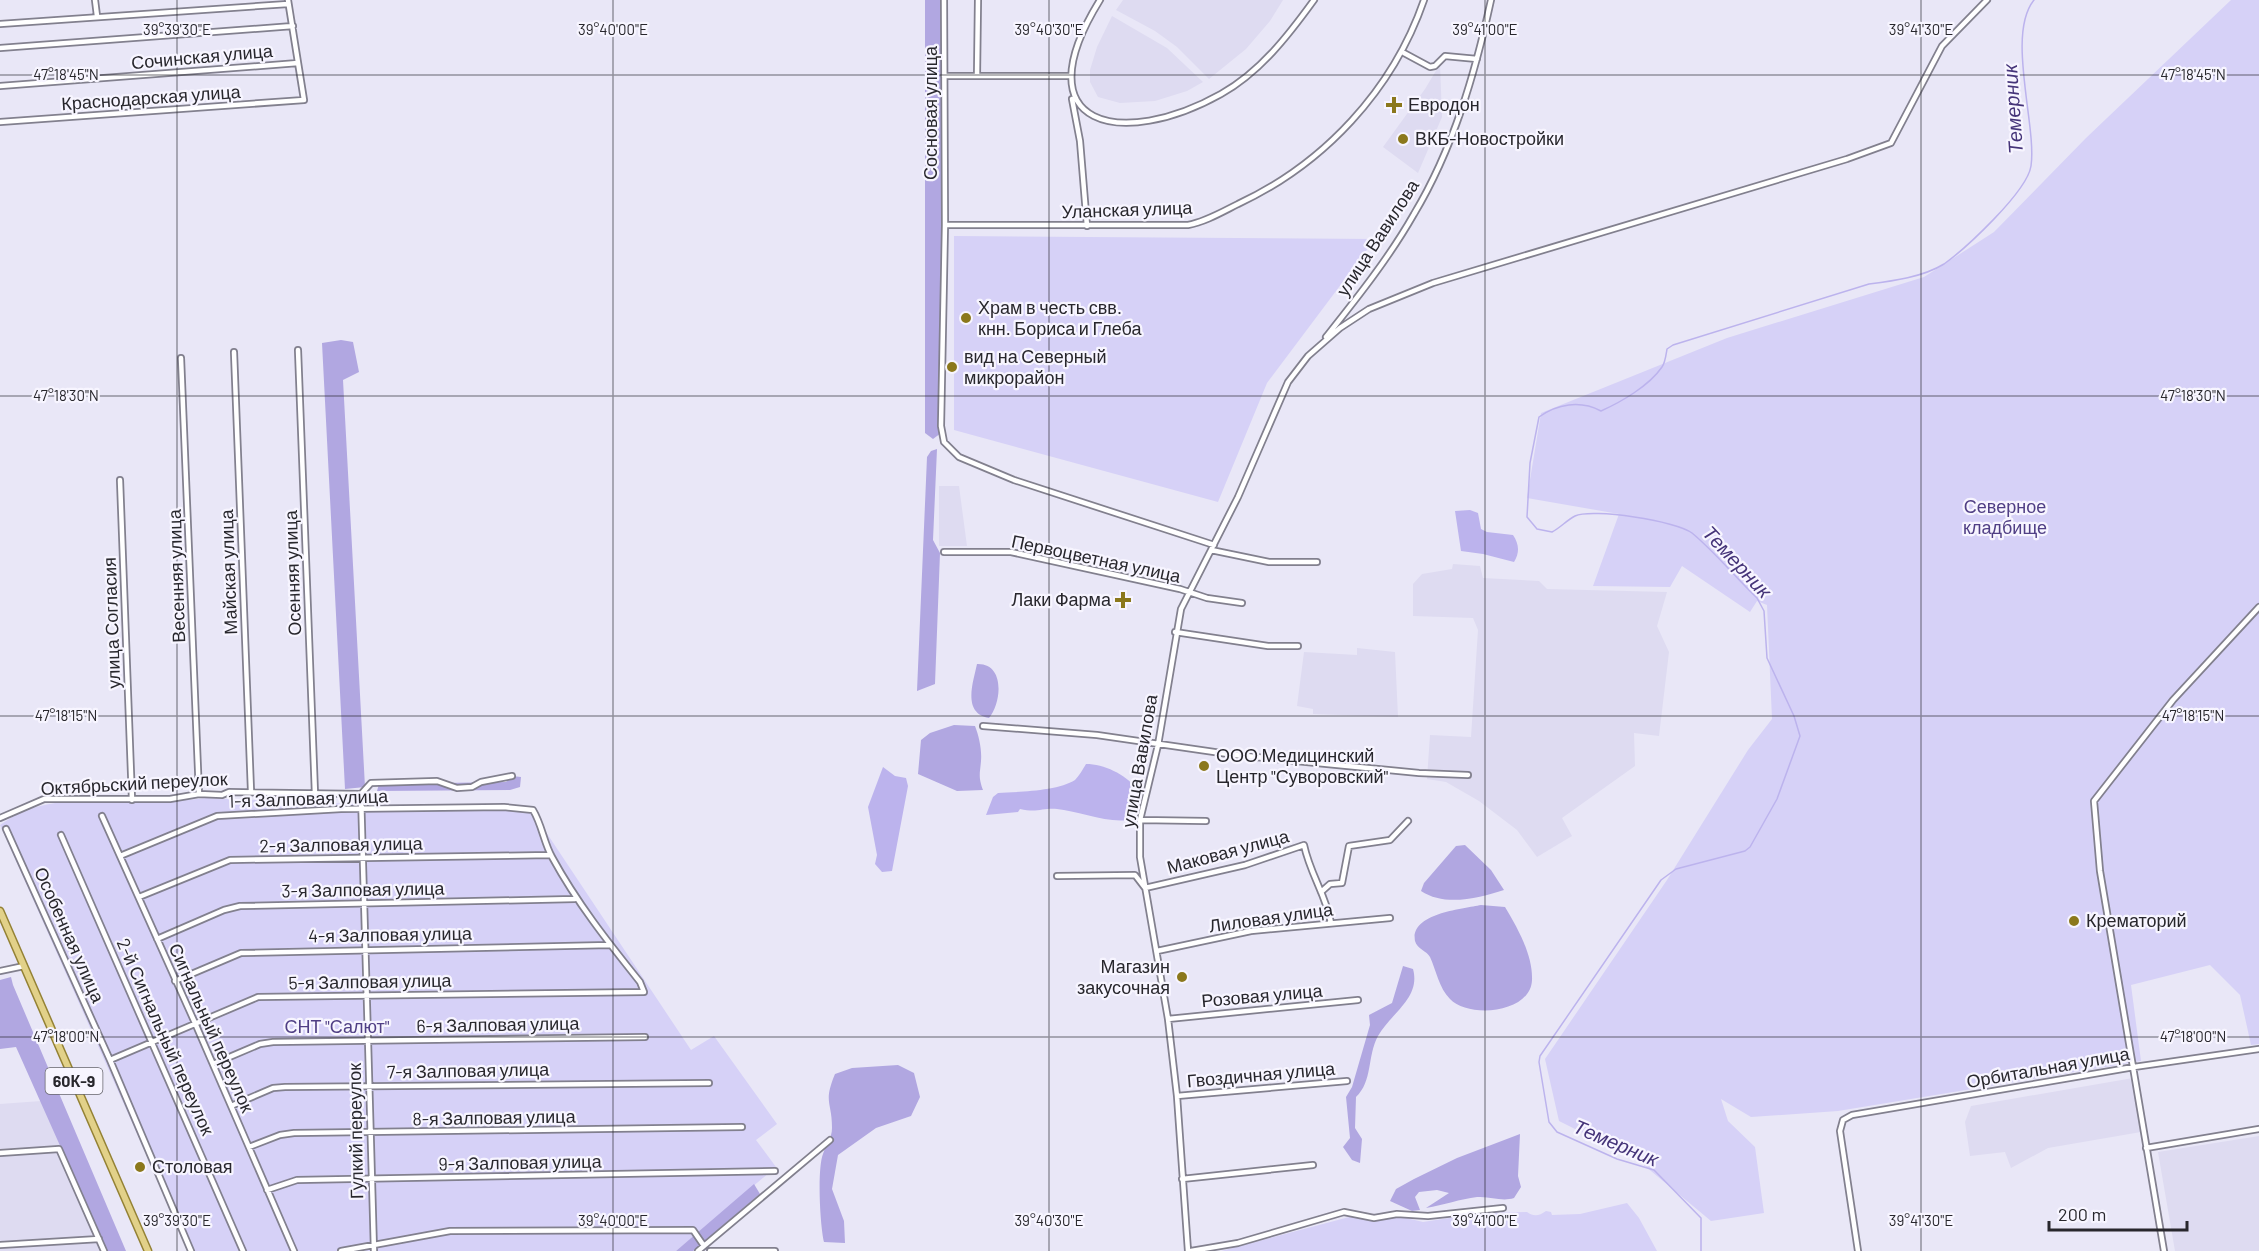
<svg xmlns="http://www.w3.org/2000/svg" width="2259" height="1251" font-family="Barlow,sans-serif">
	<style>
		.built { fill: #dedbf1 }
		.green { fill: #d6d1f7 }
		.forest { fill: #b1a7e1 }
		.water { fill: #bcb3ed }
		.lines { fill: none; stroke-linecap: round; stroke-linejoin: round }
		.stream { stroke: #bcb3ed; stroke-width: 1.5 }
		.minor-casing { stroke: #82808e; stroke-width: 8 }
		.major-casing { stroke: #948235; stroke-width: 9 }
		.minor { stroke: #fff; stroke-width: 4.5 }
		.major { stroke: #e2d189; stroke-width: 6 }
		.ticks { fill: none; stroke: #28272d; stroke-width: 1.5; stroke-opacity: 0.45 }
		.poi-dot { fill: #8b781c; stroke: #f7f5ff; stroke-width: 2 }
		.labels { text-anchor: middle; stroke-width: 4.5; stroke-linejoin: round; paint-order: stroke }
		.shield { fill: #f7f5ff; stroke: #66656c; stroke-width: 1.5 }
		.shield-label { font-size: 16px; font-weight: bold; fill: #28272d }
		.street-label { font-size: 18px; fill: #28272d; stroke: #f7f5ff }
		.poi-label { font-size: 18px; fill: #28272d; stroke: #f7f5ff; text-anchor: start }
		.park-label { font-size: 18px; fill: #503f85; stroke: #f7f5ff }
		.water-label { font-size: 20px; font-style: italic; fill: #453479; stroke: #f7f5ff }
		.ticks-label { font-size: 15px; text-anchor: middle; fill: #28272d; stroke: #f7f5ff; stroke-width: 4.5; stroke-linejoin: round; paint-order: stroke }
	</style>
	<rect width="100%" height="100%" fill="#e9e7f7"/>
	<!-- built -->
	<path class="built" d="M 1123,0 L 1283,0 L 1270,21 L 1246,49 L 1209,79 L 1177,47 L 1155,31 L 1116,10 Z
		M 1112,16 L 1167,48 L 1203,82 L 1187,91 L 1155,101 L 1120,103 L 1098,97 L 1090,82 L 1090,70 L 1097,47 Z
		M 1440,64 L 1442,117 L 1418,173 L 1383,147 L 1425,89 Z
		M 939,486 L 959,486 L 967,546 L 939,546 Z
		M 1453,564 L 1480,566 L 1483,578 L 1539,581 L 1547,589 L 1667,592 L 1657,626 L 1669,652 L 1659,736 L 1634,733 L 1635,766 L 1562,818 L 1572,836 L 1537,857 L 1517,830 L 1479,801 L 1446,782 L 1427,779 L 1430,735 L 1471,737 L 1478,630 L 1473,618 L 1413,616 L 1413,584 L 1422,574 L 1452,569 Z
		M 1357,648 L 1395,652 L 1398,717 L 1313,714 L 1313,709 L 1297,706 L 1304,652 L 1357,655 Z
		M 2133,1078 L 2141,1132 L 2048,1148 L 2011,1168 L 2005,1152 L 1970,1156 L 1965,1122 L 1971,1106 Z
		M 41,1101 L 107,1251 L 0,1251 L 0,1104 Z
		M 2259,1136 L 2259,1251 L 2175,1251 L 2158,1152 Z"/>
	<!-- green -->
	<path class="green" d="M 2231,0 L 2259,0 L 2259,1044 L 2251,1045 L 2240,995 L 2210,965 L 2131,985 L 2141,1061 L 1838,1111 L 1751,1117 L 1721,1099 L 1728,1121 L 1755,1147 L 1764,1213 L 1711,1221 L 1639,1161 L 1559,1121 L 1545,1059 L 1667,880 L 1748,750 L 1772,719 L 1767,605 L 1757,601 L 1750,612 L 1682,566 L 1670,587 L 1593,586 L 1619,514 L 1527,498 L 1541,413 L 1727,338 L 1924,277 L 1994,232 L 2086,138 Z
		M 954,236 L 1375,239 L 1267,383 L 1218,502 L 954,430 Z
		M 206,798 L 532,811 L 691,1050 L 714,1036 L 777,1124 L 756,1140 L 776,1167 L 676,1251 L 189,1251 L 0,825 C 9,819 19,812 29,809 C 85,791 148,806 206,798 Z
		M 1627,1203 L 1639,1218 L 1657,1251 L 1221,1251 L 1353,1216 L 1368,1220 L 1402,1217 L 1423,1222 L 1482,1213 L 1527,1212 C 1534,1217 1539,1216 1546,1211 L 1551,1212 L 1552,1215 L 1580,1214 Z"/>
	<!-- forest -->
	<path class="forest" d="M 925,0 L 941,0 L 941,433 L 933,439 L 925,433 Z
		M 341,340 L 353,342 L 359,372 L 343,380 L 365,787 L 345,789 L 322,343 Z
		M 937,449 L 933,540 L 940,553 L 935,684 L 917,691 L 927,457 L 931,451 Z
		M 977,664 C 1005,663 1002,702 989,718 C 962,713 973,683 977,664 Z
		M 954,725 L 975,726 C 979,736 982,750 981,761 C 980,774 978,776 983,790 L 957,791 L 918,774 L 921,740 L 930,733 Z
		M 512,776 L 521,777 L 520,787 L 510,790 L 377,791 L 379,784 L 506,782 Z
		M 1465,845 L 1491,870 L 1504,890 C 1479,898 1445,907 1421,891 L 1424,883 L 1456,846 Z
		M 1481,905 L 1505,907 C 1517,927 1533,955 1532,980 C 1531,1013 1469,1019 1450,999 C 1439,988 1436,970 1430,957 C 1427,951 1417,949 1415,941 C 1410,913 1463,909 1481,905 Z
		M 1403,966 L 1413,969 C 1421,998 1391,1013 1378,1036 C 1367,1056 1373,1081 1356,1097 L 1355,1128 L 1362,1139 L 1360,1163 L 1352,1160 L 1343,1147 L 1350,1138 L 1346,1097 L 1352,1087 L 1370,1025 L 1369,1015 L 1392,1003 Z
		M 11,977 L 13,985 L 126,1251 L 107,1251 L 16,1047 L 0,1049 L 0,980 Z
		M 898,1065 L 914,1073 L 920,1097 L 911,1116 L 876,1128 L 838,1155 L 832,1189 L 844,1221 L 845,1243 L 824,1242 C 820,1226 817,1169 823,1154 C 826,1144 832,1139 832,1128 C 832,1101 823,1103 835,1074 L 852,1068 Z
		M 1520,1134 L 1518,1176 L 1521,1187 L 1514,1198 C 1501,1202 1491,1196 1477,1197 C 1460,1199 1444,1205 1426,1208 L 1449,1193 L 1437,1190 L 1419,1192 L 1415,1197 L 1420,1210 L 1412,1211 L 1390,1201 L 1396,1189 L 1414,1179 L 1457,1158 Z
		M 754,1184 L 760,1194 L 693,1251 L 676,1251 Z"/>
	<!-- water -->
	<path class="water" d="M 1470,510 L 1478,513 L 1481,529 L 1487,532 L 1513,535 C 1519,544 1520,552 1514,562 L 1483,554 L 1461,551 L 1455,511 Z
		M 1086,764 C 1104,764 1125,774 1137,789 L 1132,819 C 1112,825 1078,811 1057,809 C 1042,808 1037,813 1020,809 L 1018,812 L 986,815 L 993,797 L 998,793 C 1018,792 1058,791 1075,780 C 1079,776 1083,769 1086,764 Z
		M 883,767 L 895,776 L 906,778 L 908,786 L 892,871 L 882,872 L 875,864 L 877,855 L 868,807 Z"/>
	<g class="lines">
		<!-- stream -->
		<path class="stream" d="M 1701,1251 L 1701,1218 L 1654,1170 L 1617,1159 L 1557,1132 L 1549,1122 L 1539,1062 L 1540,1056 L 1661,880 L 1676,869 L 1745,851 L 1750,847 L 1777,799 L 1800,736 L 1794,716 L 1767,658 L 1764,611 L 1757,598 C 1735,577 1715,552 1692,533 C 1677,521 1592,508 1575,516 C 1567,520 1560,528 1552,532 L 1537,529 L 1527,517 L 1530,463 L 1539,417 C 1557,404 1580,400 1601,411 C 1621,402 1649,386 1662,367 C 1665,363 1666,355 1667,349 L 1673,345 L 1869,284 C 1893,281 1923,277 1944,264 C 1965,249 2027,192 2031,166 C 2037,126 2006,34 2034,0"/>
		<defs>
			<path id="minor" d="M 95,0 L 97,16
				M 944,0 L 945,225 L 941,426 L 944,442 L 959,457 L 1014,480 L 1214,545
				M 1100,0 C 1020,129 1123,149 1221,94 C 1260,72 1288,36 1314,0
				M 0,24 L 288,4
				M 0,48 L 293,26
				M 1404,53 L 1430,67 L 1435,66 L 1445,56 L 1477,59
				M 944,76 L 1070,76
				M 977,76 L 978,0
				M 0,86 L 298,63
				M 1072,99 L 1080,141 L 1087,226
				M 0,122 L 304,100 L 288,0
				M 945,225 L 1188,225 C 1205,222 1222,212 1238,204 C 1324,164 1393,90 1424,0
				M 1326,337 C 1357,298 1389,258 1414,214 C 1453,149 1475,74 1491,0
				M 298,350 L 315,794
				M 234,352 L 251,791
				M 181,358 L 199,794
				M 120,480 L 132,800
				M 1211,550 L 1269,562 L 1317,562
				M 944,552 L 1011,552 L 1180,589 L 1207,598 L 1242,603
				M 1175,632 L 1268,646 L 1298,646
				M 983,726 L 1097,735 L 1235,755 L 1419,773 L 1468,775
				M 361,794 L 374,1251
				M 102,816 L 195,1023 L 294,1251
				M 0,818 L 44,799 L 170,799 L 199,794 L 222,795 L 229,792 L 361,794 L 371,783 L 437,781 L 457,788 L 472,787 L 481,782 L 512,776
				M 1140,820 L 1206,821
				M 6,829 L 110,1060 L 191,1251
				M 61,835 L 243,1251
				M 1057,876 L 1135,875 L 1145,888 L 1245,865 L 1304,845 C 1310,874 1326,895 1331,923
				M 1321,892 L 1330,884 L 1342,883 L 1349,846 L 1390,840 L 1408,821
				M 139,897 L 230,860 L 550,855
				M 157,939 L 224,910 L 240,906 L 575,899
				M 1157,951 L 1251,931 L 1390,918
				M 0,971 L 24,966
				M 175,981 L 241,953 L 610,945
				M 1168,1019 L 1358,1000
				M 110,1060 L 258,997 L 644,992 L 640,982 C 608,942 577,903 552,857 C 544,843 542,825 533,810 L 504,807 L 341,809 L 217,816 L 120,856
				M 213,1064 L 260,1044 L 273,1042 L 645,1037
				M 1177,1096 L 1347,1081
				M 231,1106 L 273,1088 L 285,1087 L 709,1083
				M 249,1147 L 280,1135 L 294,1133 L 742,1127
				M 2146,1148 L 2259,1129
				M 0,1153 L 59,1149 L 104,1251
				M 1182,1179 L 1313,1165
				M 267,1190 L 297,1180 L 775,1171
				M 0,1245 L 99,1239
				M 341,1251 L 450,1231 L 693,1230 L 704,1246
				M 698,1251 L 830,1140
				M 710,1251 L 775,1251
				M 1188,1251 L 1177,1096 L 1168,1019 L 1140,857 L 1140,820 L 1158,745 L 1181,609 L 1238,497 L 1288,382 L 1308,356 L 1340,328 L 1369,309 L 1433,283 L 1847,159 L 1891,143 L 1942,46 L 1987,0
				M 1191,1251 L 1238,1243 L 1344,1212 L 1374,1218 L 1397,1214 L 1428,1216 L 1503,1208
				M 1858,1251 L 1840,1131 L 1843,1120 L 1852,1115 L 2134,1067 L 2259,1049
				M 2164,1251 L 2100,871 L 2094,801 L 2173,700 L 2259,607"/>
			<path id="major" d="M 0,911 L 148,1251"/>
		</defs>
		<!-- minor casing -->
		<use href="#minor" class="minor-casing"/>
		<!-- major casing -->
		<use href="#major" class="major-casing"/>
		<!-- minor -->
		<use href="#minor" class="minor"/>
		<!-- major -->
		<use href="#major" class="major"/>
	</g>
	<!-- ticks -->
	<path class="ticks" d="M 177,0 L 177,1251M 613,0 L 613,1251M 1049,0 L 1049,1251M 1485,0 L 1485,1251M 1921,0 L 1921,1251M 0,75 L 2259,75M 0,396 L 2259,396M 0,716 L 2259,716M 0,1037 L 2259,1037"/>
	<!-- markers -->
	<g class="poi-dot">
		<path d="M1391 96h6v6h6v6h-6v6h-6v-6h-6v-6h6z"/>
		<circle cx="1403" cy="139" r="6"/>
		<circle cx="966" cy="318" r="6"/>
		<circle cx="952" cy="367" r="6"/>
		<path d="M1120 591h6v6h6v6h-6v6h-6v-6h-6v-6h6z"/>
		<circle cx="1204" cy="766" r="6"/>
		<circle cx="2074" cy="921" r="6"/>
		<circle cx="1182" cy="977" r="6"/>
		<circle cx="140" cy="1167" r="6"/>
	</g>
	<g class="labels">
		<!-- shield labels -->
		<rect class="shield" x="45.5" y="1068" width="57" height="26" rx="4.5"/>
		<g class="shield-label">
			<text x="74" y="1087">60К-9</text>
		</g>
		<!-- street labels -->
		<g class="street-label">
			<text transform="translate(202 57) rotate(-5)" y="6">Сочинская улица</text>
			<text transform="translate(151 98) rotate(-4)" y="6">Краснодарская улица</text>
			<text transform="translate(931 113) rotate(-90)" y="6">Сосновая улица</text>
			<text transform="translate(1127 210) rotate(-2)" y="6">Уланская улица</text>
			<text transform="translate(1378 238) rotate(-57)" y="6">улица Вавилова</text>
			<text transform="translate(1096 559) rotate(12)" y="6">Первоцветная улица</text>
			<text transform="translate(229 572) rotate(-92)" y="6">Майская улица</text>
			<text transform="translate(293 573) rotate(-92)" y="6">Осенняя улица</text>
			<text transform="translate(177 576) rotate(-92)" y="6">Весенняя улица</text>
			<text transform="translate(112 623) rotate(-92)" y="6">улица Согласия</text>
			<text transform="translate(1140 761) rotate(-80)" y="6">улица Вавилова</text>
			<text transform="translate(134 784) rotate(-3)" y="6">Октябрьский переулок</text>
			<text transform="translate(308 799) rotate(-2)" y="6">1-я Залповая улица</text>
			<text transform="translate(341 845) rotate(-1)" y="6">2-я Залповая улица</text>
			<text transform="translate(1228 852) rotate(-15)" y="6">Маковая улица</text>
			<text transform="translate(363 890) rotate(-1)" y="6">3-я Залповая улица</text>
			<text transform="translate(1271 918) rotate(-8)" y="6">Лиловая улица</text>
			<text transform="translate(69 935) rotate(66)" y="6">Особенная улица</text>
			<text transform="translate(390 935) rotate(-1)" y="6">4-я Залповая улица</text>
			<text transform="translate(370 982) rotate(-1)" y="6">5-я Залповая улица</text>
			<text transform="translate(1262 996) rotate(-5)" y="6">Розовая улица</text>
			<text transform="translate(498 1025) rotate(-1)" y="6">6-я Залповая улица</text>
			<text transform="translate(211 1028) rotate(66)" y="6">Сигнальный переулок</text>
			<text transform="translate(165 1037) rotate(66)" y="6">2-й Сигнальный переулок</text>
			<text transform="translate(2048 1068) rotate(-10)" y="6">Орбитальная улица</text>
			<text transform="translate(468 1071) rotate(-1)" y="6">7-я Залповая улица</text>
			<text transform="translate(1261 1075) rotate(-5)" y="6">Гвоздичная улица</text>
			<text transform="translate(494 1118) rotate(-1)" y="6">8-я Залповая улица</text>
			<text transform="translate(356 1131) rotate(-91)" y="6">Гулкий переулок</text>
			<text transform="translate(520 1163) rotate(-1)" y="6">9-я Залповая улица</text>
		</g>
		<!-- poi labels -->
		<g class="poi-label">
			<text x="1408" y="111">Евродон</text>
			<text x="1415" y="145">ВКБ-Новостройки</text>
			<text x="978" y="314">Храм в честь свв.<tspan x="978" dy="21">кнн. Бориса и Глеба</tspan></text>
			<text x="964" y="363">вид на Северный<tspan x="964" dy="21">микрорайон</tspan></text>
			<text x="1111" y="606" text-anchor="end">Лаки Фарма</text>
			<text x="1216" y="762">ООО Медицинский<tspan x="1216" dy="21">Центр "Суворовский"</tspan></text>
			<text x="2086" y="927">Крематорий</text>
			<text x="1170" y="973" text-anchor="end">Магазин<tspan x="1170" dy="21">закусочная</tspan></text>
			<text x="152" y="1173">Столовая</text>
		</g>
		<!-- park labels -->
		<g class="park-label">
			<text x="2005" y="513">Северное<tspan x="2005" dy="21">кладбище</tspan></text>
			<text x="337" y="1033">СНТ "Салют"</text>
		</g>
		<!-- water labels -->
		<g class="water-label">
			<text transform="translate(2013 109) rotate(-94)" y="7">Темерник</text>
			<text transform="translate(1737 562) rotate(47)" y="7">Темерник</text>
			<text transform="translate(1616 1143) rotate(23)" y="7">Темерник</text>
		</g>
	</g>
	<g class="ticks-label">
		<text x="177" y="35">39°39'30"E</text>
		<text x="613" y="35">39°40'00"E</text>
		<text x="1049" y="35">39°40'30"E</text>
		<text x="1485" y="35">39°41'00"E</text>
		<text x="1921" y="35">39°41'30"E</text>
		<text x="66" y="80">47°18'45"N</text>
		<text x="2193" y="80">47°18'45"N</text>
		<text x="66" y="401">47°18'30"N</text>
		<text x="2193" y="401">47°18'30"N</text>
		<text x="66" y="721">47°18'15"N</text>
		<text x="2193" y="721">47°18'15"N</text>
		<text x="66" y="1042">47°18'00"N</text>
		<text x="2193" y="1042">47°18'00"N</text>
		<text x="177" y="1226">39°39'30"E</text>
		<text x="613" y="1226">39°40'00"E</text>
		<text x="1049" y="1226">39°40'30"E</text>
		<text x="1485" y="1226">39°41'00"E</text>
		<text x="1921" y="1226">39°41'30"E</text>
	</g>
	<!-- scale -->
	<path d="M2049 1221v9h138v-9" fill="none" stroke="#28272d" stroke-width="3"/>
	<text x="2058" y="1221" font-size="18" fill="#28272d" stroke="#f7f5ff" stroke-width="4.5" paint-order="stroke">200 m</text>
</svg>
